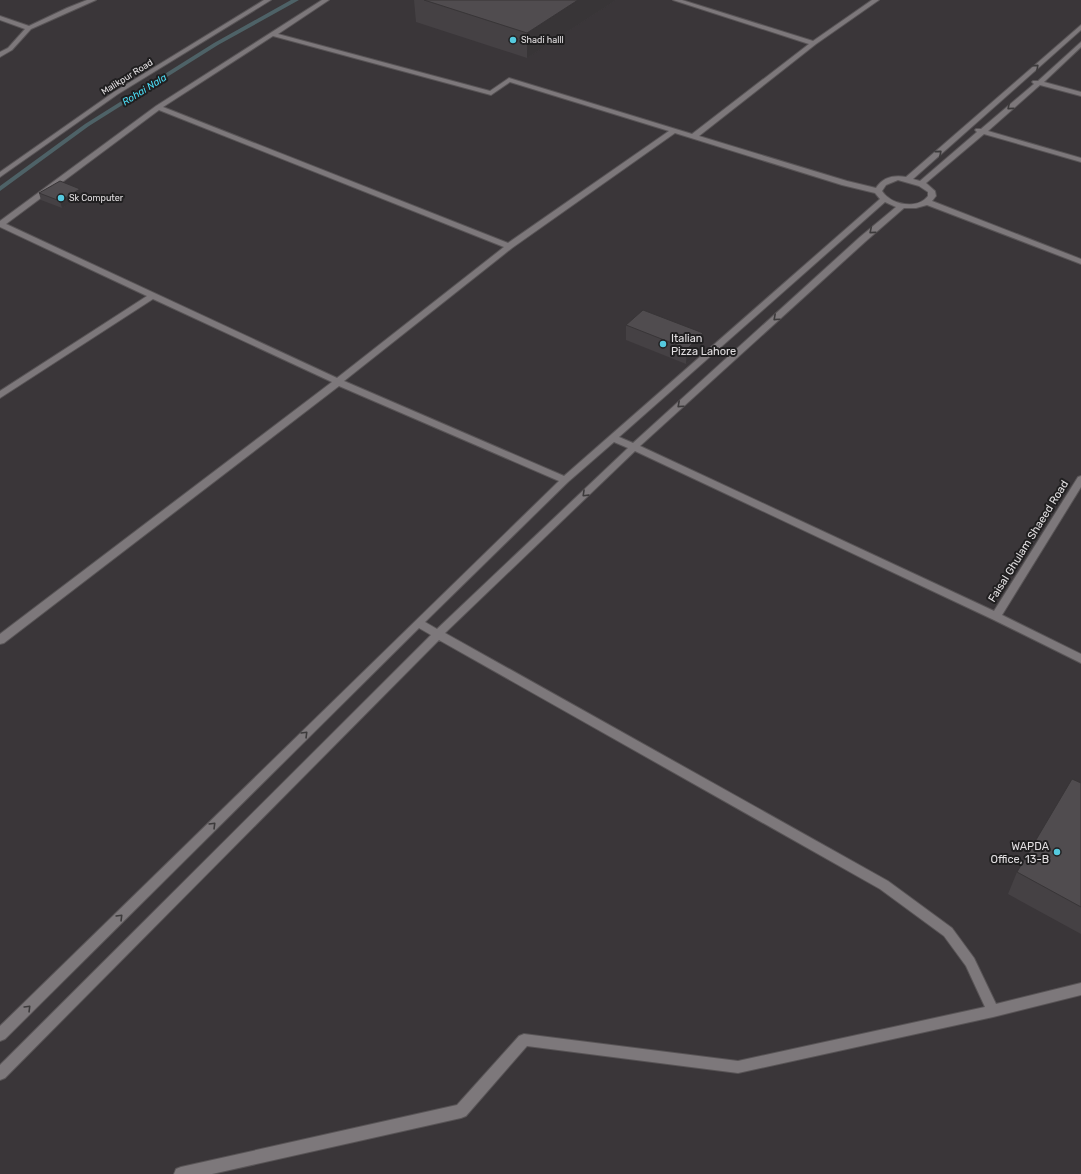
<svg xmlns="http://www.w3.org/2000/svg" width="1081" height="1174" font-family="Rubik,sans-serif">
	<style>
		.lines { fill: none; stroke-linecap: round; stroke-linejoin: round }
		.stream { fill: #4e6267; fill-rule: evenodd }
		.minor-casing { stroke: #585456; stroke-width: 2 }
		.tertiary-casing { stroke: #585456; stroke-width: 2 }
		.minor { fill: #7d787b; fill-rule: evenodd }
		.tertiary { fill: #7d787b; fill-rule: evenodd }
		.wall { fill: #454144 }
		.shaded-wall { fill: #383537 }
		.building { fill: #504c4f; stroke: #383537 }
		.oneway { stroke: #3c3a3b }
		.poi-dot { fill: #55cadf; stroke: #201f20; stroke-width: 1.5 }
		.labels { text-anchor: middle; stroke-width: 4; stroke-linejoin: round; paint-order: stroke }
		.far-poi-label { font-size: 9px; fill: #e2dfe1; stroke: #201f20; text-anchor: start }
		.far-street-label { font-size: 9px; fill: #e2dfe1; stroke: #201f20 }
		.far-water-label { font-size: 10px; font-style: italic; fill: #4bdcf5; stroke: #201f20 }
		.poi-label { font-size: 11px; fill: #e2dfe1; stroke: #201f20; text-anchor: start }
		.street-label { font-size: 11px; fill: #e2dfe1; stroke: #201f20 }
	</style>
	<rect width="100%" height="100%" fill="#3a3639"/>
	<g class="lines">
		<!-- stream -->
		<path class="stream" d="M 291,0 L 299,0 L 218,45 L 89,126 L 0,191 L 0,186 L 85,124 L 214,43 Z"/>
		<defs>
			<path id="minor" d="M 87,0 L 96,0 L 31,29 L 12,50 L 0,57 L 0,52 L 8,48 L 25,29 L 0,20 L 0,16 L 29,26 L 67,8 Z
				M 322,0 L 329,0 L 278,34 L 490,91 L 509,78 L 692,134 L 809,44 L 673,0 L 682,0 L 813,41 L 872,0 L 879,0 L 816,44 L 699,136 L 847,181 L 876,188 C 883,177 894,175 906,177 L 1081,25 L 1081,30 L 913,179 L 920,181 L 977,132 L 975,130 L 976,129 L 981,129 L 1034,84 L 1032,82 L 1033,81 L 1038,81 L 1081,42 L 1081,47 L 1044,82 L 1081,92 L 1081,96 L 1040,85 L 988,131 L 1081,158 L 1081,162 L 984,134 L 926,183 L 935,191 L 936,196 L 932,201 L 1081,259 L 1081,264 L 927,205 L 916,208 L 904,208 L 866,241 L 640,446 L 994,611 L 1078,477 L 1081,476 L 1081,487 L 1002,615 L 1081,654 L 1081,663 L 992,619 L 635,451 L 445,633 L 888,881 L 952,928 L 974,958 L 996,1004 L 1081,983 L 1081,995 L 993,1017 L 738,1073 L 527,1046 L 466,1116 L 461,1118 L 212,1174 L 174,1174 L 176,1169 L 181,1167 L 457,1105 L 519,1036 L 524,1034 L 738,1061 L 985,1007 L 966,966 L 944,936 L 880,889 L 439,640 L 5,1078 L 0,1080 L 0,1065 L 431,635 L 419,628 L 5,1039 L 0,1041 L 0,1026 L 559,481 L 339,386 L 4,643 L 0,644 L 0,634 L 332,382 L 153,299 L 0,398 L 0,391 L 147,296 L 0,227 L 0,221 L 156,106 ZM 273,36 L 491,95 L 510,82 L 669,131 L 508,243 L 163,107 ZM 159,110 L 504,247 L 337,378 L 6,224 ZM 675,133 L 842,185 L 875,193 L 880,199 L 564,476 L 344,381 L 512,248 ZM 898,180 L 919,186 L 928,192 L 928,196 C 917,210 891,205 882,191 L 886,185 ZM 885,202 L 896,207 L 860,237 L 633,443 L 619,437 ZM 614,442 L 628,448 L 437,629 L 425,622 L 568,482 Z"/>
			<path id="tertiary" d="M 264,0 L 271,0 L 118,94 L 0,177 L 0,172 L 114,92 Z"/>
		</defs>
		<!-- minor casing -->
		<use href="#minor" class="minor-casing"/>
		<!-- tertiary casing -->
		<use href="#tertiary" class="tertiary-casing"/>
		<!-- minor -->
		<use href="#minor" class="minor"/>
		<!-- tertiary -->
		<use href="#tertiary" class="tertiary"/>
	</g>
	<!-- wall -->
	<path class="wall" d="M 414,0 L 616,0 L 527,58 L 416,22 Z
		M 80,189 L 82,196 L 62,208 L 41,200 L 39,193 Z
		M 626,325 L 703,333 L 702,348 L 686,364 L 626,340 Z
		M 1081,783 L 1081,934 L 1008,894 L 1017,872 Z"/>
	<!-- shaded-wall -->
	<path class="shaded-wall" d="M 578,0 L 616,0 L 527,58 L 527,33 Z
		M 80,189 L 82,196 L 62,208 L 60,201 Z
		M 703,333 L 702,348 L 686,364 L 687,349 Z"/>
	<!-- building -->
	<path class="building" d="M 424,0 L 578,0 L 527,33 Z
		M 60,181 L 80,189 L 60,201 L 39,193 Z
		M 643,310 L 703,333 L 687,349 L 626,325 Z
		M 1072,779 L 1081,783 L 1081,907 L 1017,872 Z"/>
	<!-- one-way arrows -->
	<defs><path id="oneway-chevron" d="M-2-3.5L2.5 0L-2 3.5" fill="none" stroke-width="1.6" stroke-linecap="round" stroke-linejoin="round"/></defs>
	<g class="oneway">
		<use href="#oneway-chevron" transform="translate(1036 67) rotate(-42)"/>
		<use href="#oneway-chevron" transform="translate(1010 107) rotate(140)"/>
		<use href="#oneway-chevron" transform="translate(939 153) rotate(-41)"/>
		<use href="#oneway-chevron" transform="translate(872 231) rotate(140)"/>
		<use href="#oneway-chevron" transform="translate(776 318) rotate(138)"/>
		<use href="#oneway-chevron" transform="translate(680 405) rotate(138)"/>
		<use href="#oneway-chevron" transform="translate(585 494) rotate(136)"/>
		<use href="#oneway-chevron" transform="translate(305 734) rotate(-45)"/>
		<use href="#oneway-chevron" transform="translate(213 825) rotate(-45)"/>
		<use href="#oneway-chevron" transform="translate(120 917) rotate(-45)"/>
		<use href="#oneway-chevron" transform="translate(28 1008) rotate(-45)"/>
	</g>
	<!-- markers -->
	<g class="poi-dot">
		<circle cx="513" cy="40" r="4"/>
		<circle cx="61" cy="198" r="4"/>
		<circle cx="663" cy="344" r="4"/>
		<circle cx="1057" cy="852" r="4"/>
	</g>
	<g class="labels">
		<!-- far-poi labels -->
		<g class="far-poi-label">
			<text x="521" y="43">Shadi halll</text>
			<text x="69" y="201">Sk Computer</text>
		</g>
		<!-- far-street labels -->
		<g class="far-street-label">
			<text transform="translate(127 77) rotate(-32)" y="3">Malikpur Road</text>
		</g>
		<!-- far-water labels -->
		<g class="far-water-label">
			<text transform="translate(144 89) rotate(-32)" y="4">Rohai Nala</text>
		</g>
		<!-- poi labels -->
		<g class="poi-label">
			<text x="671" y="342">Italian<tspan x="671" dy="13">Pizza Lahore</tspan></text>
			<text x="1049" y="850" text-anchor="end">WAPDA<tspan x="1049" dy="13">Office, 13-B</tspan></text>
		</g>
		<!-- street labels -->
		<g class="street-label">
			<text transform="translate(1028 541) rotate(-58)" y="4">Faisal Ghulam Shaeed Road</text>
		</g>
	</g>
</svg>
